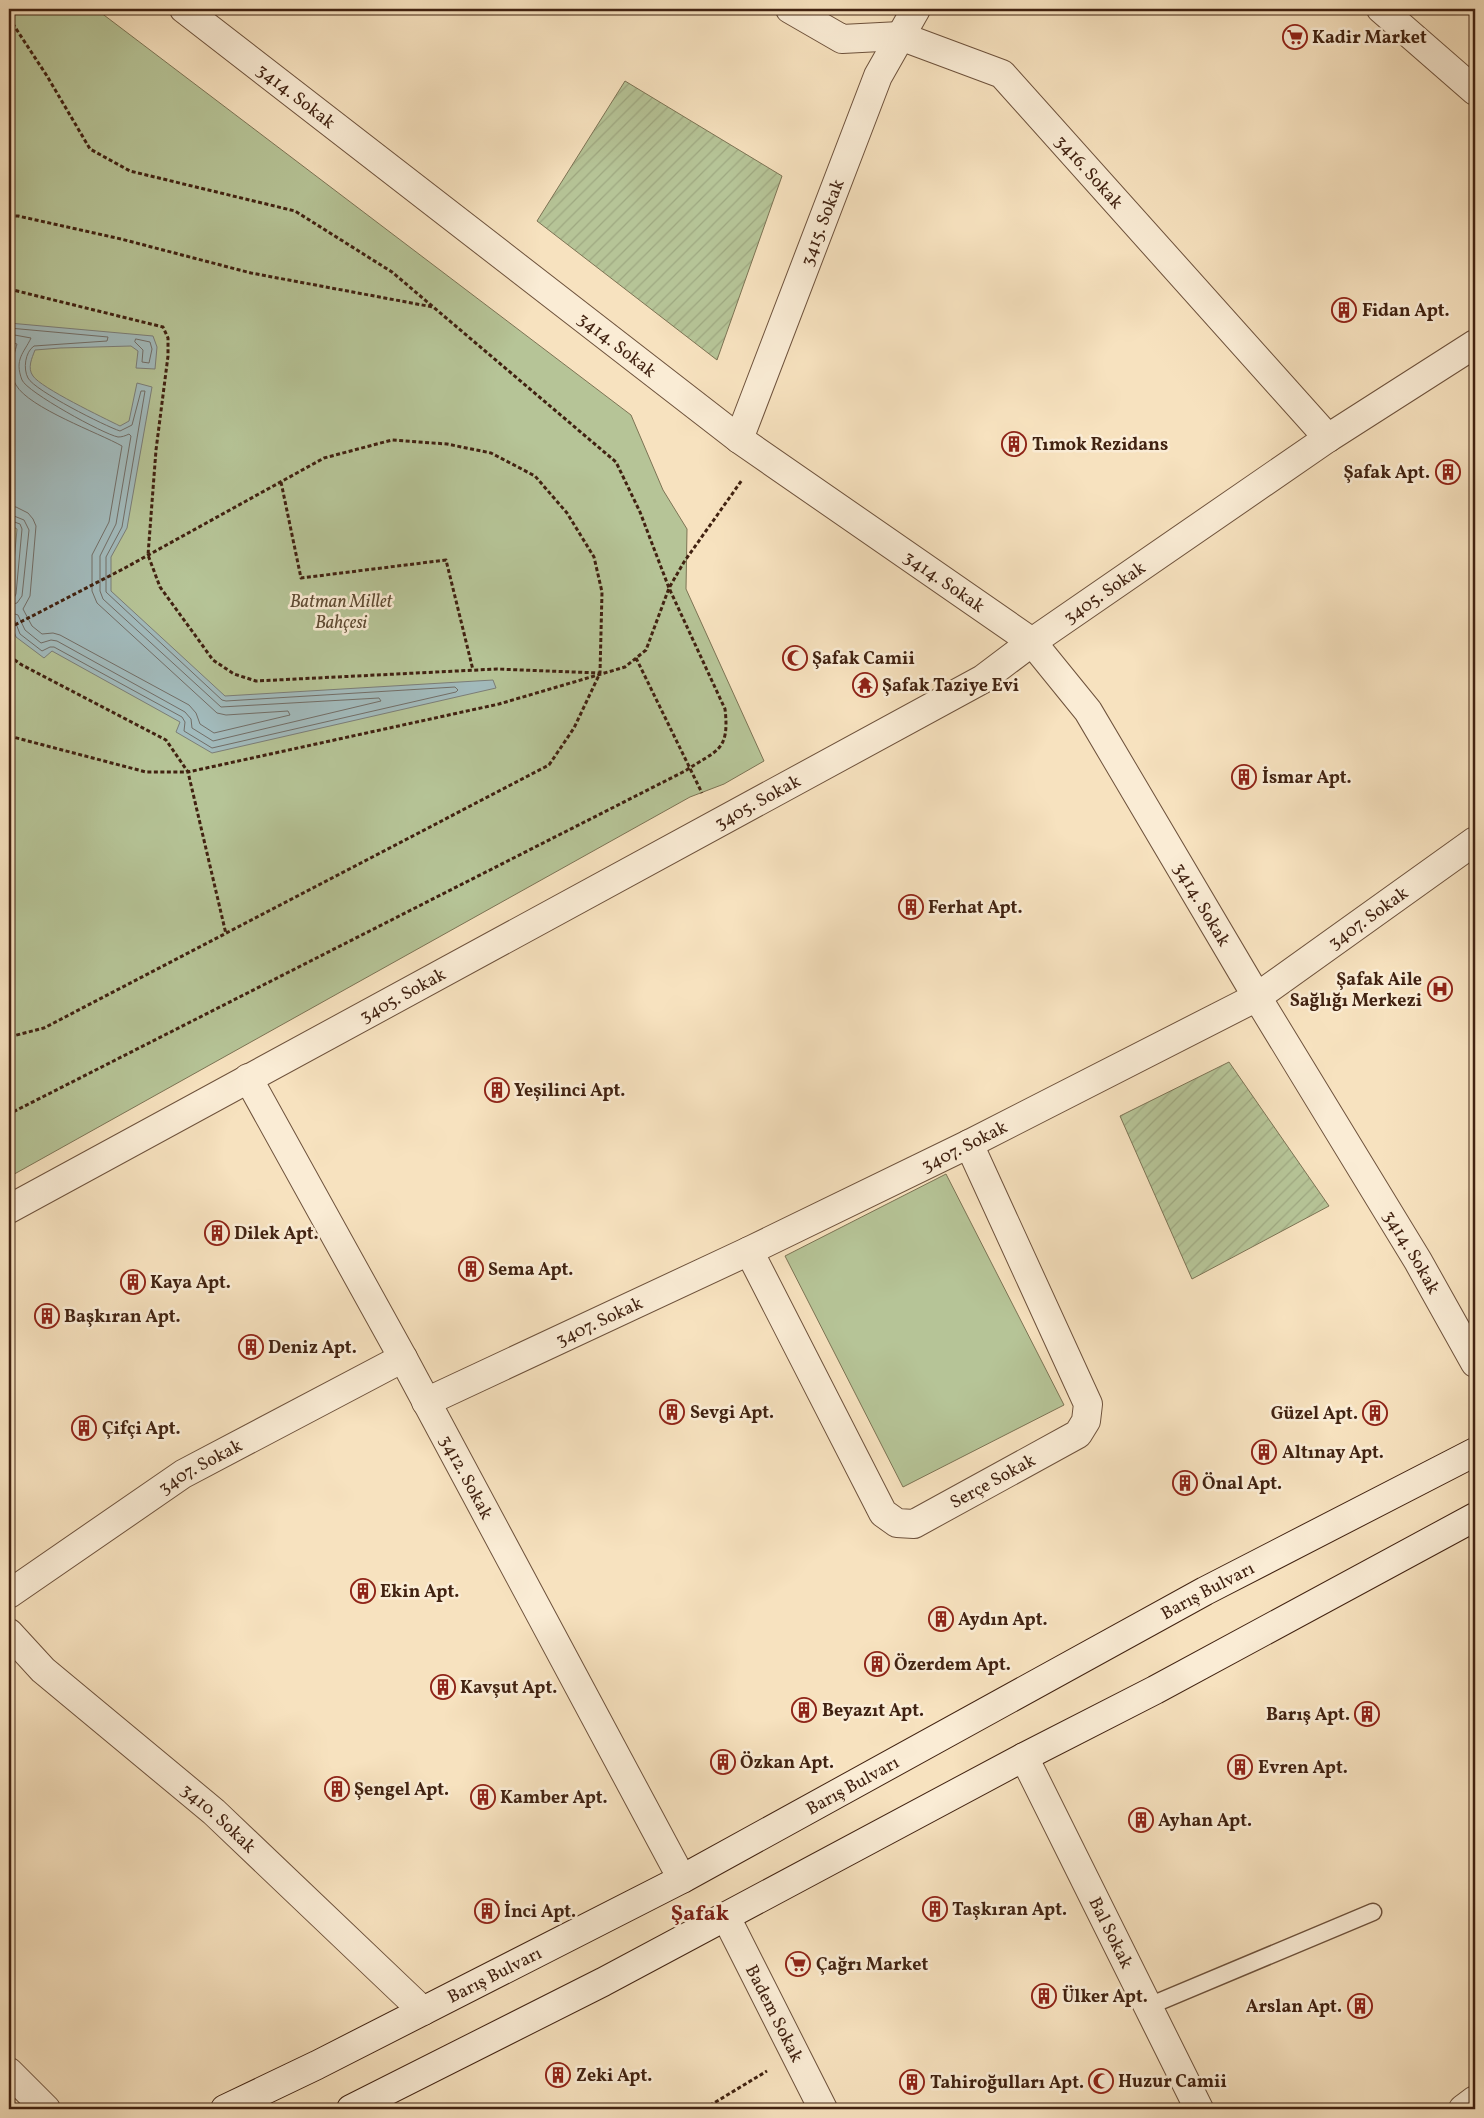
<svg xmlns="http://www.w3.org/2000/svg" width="1484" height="2118" font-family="Vollkorn,serif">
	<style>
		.green { fill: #b6c497; stroke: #7c7354 }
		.garden { fill: url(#garden-furrows); stroke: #7c7354 }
		.water { fill: #a2bbbd; stroke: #7b7e78 }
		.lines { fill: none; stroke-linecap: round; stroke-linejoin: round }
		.shore { stroke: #726e67; stroke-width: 1 }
		.service-casing { stroke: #6e523c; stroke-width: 19 }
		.minor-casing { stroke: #6e523c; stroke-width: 30 }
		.secondary-casing { stroke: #412211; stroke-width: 30 }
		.path { stroke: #412211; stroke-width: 3; stroke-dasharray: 4 2.5; stroke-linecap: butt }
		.service { stroke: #faecd5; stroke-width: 16 }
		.minor { stroke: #faecd5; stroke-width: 28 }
		.secondary { stroke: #faecd5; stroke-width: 28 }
		.labels { text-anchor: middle; stroke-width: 5; stroke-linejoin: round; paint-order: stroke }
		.poi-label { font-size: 18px; font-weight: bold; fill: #412211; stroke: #faecd5; text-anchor: start }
		.street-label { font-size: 18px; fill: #412211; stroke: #faecd5 }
		.park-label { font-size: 18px; font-style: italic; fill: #5e4a32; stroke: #faecd5 }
		.district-label { font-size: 22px; font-weight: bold; fill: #7a1f14; stroke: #faecd5 }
	</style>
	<defs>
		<pattern id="garden-furrows" width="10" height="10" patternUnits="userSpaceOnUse" patternTransform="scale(1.25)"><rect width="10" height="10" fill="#b6c497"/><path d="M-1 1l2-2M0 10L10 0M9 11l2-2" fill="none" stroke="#9ea881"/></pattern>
	</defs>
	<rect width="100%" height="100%" fill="#f7e2bf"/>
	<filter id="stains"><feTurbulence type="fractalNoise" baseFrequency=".004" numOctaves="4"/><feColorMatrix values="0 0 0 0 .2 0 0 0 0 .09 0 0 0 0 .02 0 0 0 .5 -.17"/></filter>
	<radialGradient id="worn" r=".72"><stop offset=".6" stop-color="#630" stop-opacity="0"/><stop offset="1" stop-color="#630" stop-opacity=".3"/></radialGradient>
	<!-- green -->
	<path class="green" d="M 9,9 L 96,9 L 631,415 L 663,490 L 687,529 L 686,589 L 764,761 L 724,784 L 690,797 L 9,1177 Z
		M 946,1174 L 1064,1405 L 903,1487 L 785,1256 Z"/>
	<!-- garden -->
	<path class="garden" d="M 625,81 L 782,176 L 717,360 L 537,221 Z
		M 1229,1062 L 1329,1206 L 1192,1279 L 1120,1116 Z"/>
	<!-- water -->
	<path class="water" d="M 9,323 L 153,336 L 157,347 L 155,369 L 136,368 L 138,351 L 131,346 L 60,348 L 35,350 C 32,358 27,368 33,376 C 41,388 104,418 120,426 L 129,421 L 137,383 L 152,387 L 127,528 L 111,557 L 111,591 L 225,696 L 493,680 L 496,688 L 212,753 L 176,732 L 180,722 L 52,651 L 44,658 L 16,637 L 9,617 L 17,529 L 9,524 Z"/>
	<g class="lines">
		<!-- shore -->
		<path class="shore" d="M 9,328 L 108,337 L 107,341 L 34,346 C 25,352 23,369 28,378 C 35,391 105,426 120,431 L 132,425 L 141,391 L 145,391 L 122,527 L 106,557 L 106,592 L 222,700 L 226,701 L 455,687 L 458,690 L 456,692 L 212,748 L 184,731 L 185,722 L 182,717 L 54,647 L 50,647 L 42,651 L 20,634 L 15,621 L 9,618
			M 9,334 L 31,338 C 24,353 14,359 22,380 C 27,392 103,434 118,437 C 122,437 125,436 129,434 L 131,436 L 116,524 L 100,556 L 100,591 L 103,599 L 221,707 L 379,698 L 381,701 L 213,741 L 192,728 L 191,719 L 185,712 L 57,641 L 51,640 L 41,643 L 25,630 L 18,615 L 9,612
			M 136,339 L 150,342 L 152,349 L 149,363 L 142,362 L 143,350 L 135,342 Z
			M 9,342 L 17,344 C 13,359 8,371 16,385 C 29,408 99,433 122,446 L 109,522 L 92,555 L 92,591 L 97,603 L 217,713 L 226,715 L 288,711 L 290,715 L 214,733 L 200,724 L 196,713 L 189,705 L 60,635 L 53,633 L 42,634 L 32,626 L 23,609 L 30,596 L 36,526 L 33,519 L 28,513 L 16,507 L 9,506
			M 9,514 L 24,520 L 29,530 L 22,596 L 17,603 L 9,605
			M 9,520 L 20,524 L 22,529 L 16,594 L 14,598 L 9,599"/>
		<defs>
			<path id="service" d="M 1149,2006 L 1373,1912"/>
			<g id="minor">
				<path id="s1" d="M 184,9 L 739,439 L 1032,642 L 1088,711 L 1257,997 L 1418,1261 L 1475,1363"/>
				<path id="s2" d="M 790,9 L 842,39 L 900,36 L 1002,74 L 1328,438"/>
				<path d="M 1381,9 L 1475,91"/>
				<path id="s3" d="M 739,439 L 878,76 L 916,9"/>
				<path id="s4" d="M 248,1078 L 403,1358 L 682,1879"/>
				<path id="s5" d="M 9,1209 L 983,679 L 1032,642 L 1328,438 L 1475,344"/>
				<path id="s6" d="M 749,1251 L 883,1513 L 897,1523 L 914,1524 L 1078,1434 L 1086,1421 L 1088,1404 L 969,1144"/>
				<path id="s7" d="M 426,1402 L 749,1251 L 969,1144 L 1257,997 L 1475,841"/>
				<path id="s8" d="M 9,1594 L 183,1474 L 403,1358"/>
				<path id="s9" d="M 9,1633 L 43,1670 L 214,1812 L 423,2011"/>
				<path id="s10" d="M 1024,1757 L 1199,2109"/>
				<path id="s11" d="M 726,1917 L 823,2109"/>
				<path d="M 9,2072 L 46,2109"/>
				<path d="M 1463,2109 L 1475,2100"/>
			</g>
			<g id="secondary">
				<path id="s12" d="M 225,2109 L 317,2065 L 682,1879 L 1205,1591 L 1475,1452"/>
				<path d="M 351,2109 L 603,1982 L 1024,1757 L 1155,1690 L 1475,1517"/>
			</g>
		</defs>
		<!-- service casing -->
		<use href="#service" class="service-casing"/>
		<!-- minor casing -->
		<use href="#minor" class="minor-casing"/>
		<!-- secondary casing -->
		<use href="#secondary" class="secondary-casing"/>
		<!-- path -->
		<path class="path" d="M 9,18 L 47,76 L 90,149 L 130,171 L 295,211 L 392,272 L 616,462 L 640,512 L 669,588 L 725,709 C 730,752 716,750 685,771 L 9,1114
			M 9,216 L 18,216 L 121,239 L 251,273 L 433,307
			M 9,289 L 163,327 L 168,338 L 168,356 L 156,450 L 148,555 L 160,587 L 213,660 L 234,674 L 256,681 L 497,669 L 600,673
			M 281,482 L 301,578 L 446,560 L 473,670
			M 9,628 L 123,569 L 324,458 L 392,440 L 447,444 L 491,453 L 535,476 L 567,513 L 594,557 L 602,592 L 600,673 L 574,728 L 549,765 L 44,1028 L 9,1037
			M 9,656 L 22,665 L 166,740 L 188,772 L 226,934
			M 636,658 L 702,793
			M 9,736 L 146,772 L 188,772 L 499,704 L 625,667 L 646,650 L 669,588 L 684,562 L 742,480
			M 687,2105 L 690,2109
			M 704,2109 L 767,2071"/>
		<!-- service -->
		<use href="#service" class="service"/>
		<!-- minor -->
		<use href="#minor" class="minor"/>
		<!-- secondary -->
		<use href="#secondary" class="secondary"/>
	</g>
	<!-- icons -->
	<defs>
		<symbol id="supermarket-ring" viewBox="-11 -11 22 22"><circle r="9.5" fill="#faecd5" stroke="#8f2418" stroke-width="1.5"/><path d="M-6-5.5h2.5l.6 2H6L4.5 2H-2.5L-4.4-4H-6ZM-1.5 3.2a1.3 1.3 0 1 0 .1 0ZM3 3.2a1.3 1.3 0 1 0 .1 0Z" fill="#8f2418"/></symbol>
		<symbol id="building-ring" viewBox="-11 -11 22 22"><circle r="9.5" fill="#faecd5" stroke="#8f2418" stroke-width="1.5"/><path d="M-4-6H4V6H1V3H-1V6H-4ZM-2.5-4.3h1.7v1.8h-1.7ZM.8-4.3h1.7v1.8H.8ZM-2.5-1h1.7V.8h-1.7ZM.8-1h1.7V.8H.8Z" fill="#8f2418"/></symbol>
		<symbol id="mosque-ring" viewBox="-11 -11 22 22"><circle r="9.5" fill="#faecd5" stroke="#8f2418" stroke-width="1.5"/><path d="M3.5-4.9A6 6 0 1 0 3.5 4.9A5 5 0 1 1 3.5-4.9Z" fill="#8f2418"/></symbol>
		<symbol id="temple-ring" viewBox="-11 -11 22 22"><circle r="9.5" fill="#faecd5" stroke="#8f2418" stroke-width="1.5"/><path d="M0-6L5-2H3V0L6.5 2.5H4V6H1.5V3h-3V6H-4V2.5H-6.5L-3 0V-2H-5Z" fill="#8f2418"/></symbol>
		<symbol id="hospital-ring" viewBox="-11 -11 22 22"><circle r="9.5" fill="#faecd5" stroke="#8f2418" stroke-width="1.5"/><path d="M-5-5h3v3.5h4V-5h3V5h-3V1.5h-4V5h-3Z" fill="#8f2418"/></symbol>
	</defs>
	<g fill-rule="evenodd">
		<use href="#supermarket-ring" x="1281" y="23" width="28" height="28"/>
		<use href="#building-ring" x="1330" y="296" width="28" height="28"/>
		<use href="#building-ring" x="1000" y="430" width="28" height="28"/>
		<use href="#building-ring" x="1434" y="458" width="28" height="28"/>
		<use href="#mosque-ring" x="781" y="644" width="28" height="28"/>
		<use href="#temple-ring" x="851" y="671" width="28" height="28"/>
		<use href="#building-ring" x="1230" y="763" width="28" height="28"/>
		<use href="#building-ring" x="897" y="893" width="28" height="28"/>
		<use href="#hospital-ring" x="1426" y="975" width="28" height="28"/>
		<use href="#building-ring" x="483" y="1076" width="28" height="28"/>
		<use href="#building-ring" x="203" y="1219" width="28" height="28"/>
		<use href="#building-ring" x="457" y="1255" width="28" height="28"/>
		<use href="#building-ring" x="119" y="1268" width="28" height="28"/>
		<use href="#building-ring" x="33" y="1302" width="28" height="28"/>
		<use href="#building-ring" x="237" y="1333" width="28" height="28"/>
		<use href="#building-ring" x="658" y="1398" width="28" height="28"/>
		<use href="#building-ring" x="1361" y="1399" width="28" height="28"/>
		<use href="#building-ring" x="70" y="1414" width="28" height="28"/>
		<use href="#building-ring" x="1250" y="1438" width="28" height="28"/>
		<use href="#building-ring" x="1171" y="1469" width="28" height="28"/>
		<use href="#building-ring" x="349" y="1577" width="28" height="28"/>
		<use href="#building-ring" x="927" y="1605" width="28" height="28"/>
		<use href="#building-ring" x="863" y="1650" width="28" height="28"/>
		<use href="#building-ring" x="429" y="1673" width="28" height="28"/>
		<use href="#building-ring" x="790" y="1696" width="28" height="28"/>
		<use href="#building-ring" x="1353" y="1700" width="28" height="28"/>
		<use href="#building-ring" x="709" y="1748" width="28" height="28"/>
		<use href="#building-ring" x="1226" y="1753" width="28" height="28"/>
		<use href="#building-ring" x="323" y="1775" width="28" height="28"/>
		<use href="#building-ring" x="469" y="1783" width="28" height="28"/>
		<use href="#building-ring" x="1127" y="1806" width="28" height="28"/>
		<use href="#building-ring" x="921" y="1895" width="28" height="28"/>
		<use href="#building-ring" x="473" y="1897" width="28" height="28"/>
		<use href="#supermarket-ring" x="784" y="1950" width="28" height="28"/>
		<use href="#building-ring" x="1030" y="1982" width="28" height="28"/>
		<use href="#building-ring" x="1346" y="1992" width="28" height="28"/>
		<use href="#building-ring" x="544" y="2061" width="28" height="28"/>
		<use href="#mosque-ring" x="1087" y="2067" width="28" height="28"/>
		<use href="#building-ring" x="898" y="2068" width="28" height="28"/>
	</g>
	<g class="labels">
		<!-- poi labels -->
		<g class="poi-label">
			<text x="1312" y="43">Kadir Market</text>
			<text x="1362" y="316">Fidan Apt.</text>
			<text x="1032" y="450">Tımok Rezidans</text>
			<text x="1430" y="478" text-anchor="end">Şafak Apt.</text>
			<text x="812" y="664">Şafak Camii</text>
			<text x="882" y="691">Şafak Taziye Evi</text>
			<text x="1262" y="783">İsmar Apt.</text>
			<text x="928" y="913">Ferhat Apt.</text>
			<text x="1422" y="985" text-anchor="end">Şafak Aile<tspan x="1422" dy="21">Sağlığı Merkezi</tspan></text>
			<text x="514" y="1096">Yeşilinci Apt.</text>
			<text x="234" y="1239">Dilek Apt.</text>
			<text x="488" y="1275">Sema Apt.</text>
			<text x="150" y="1288">Kaya Apt.</text>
			<text x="64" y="1322">Başkıran Apt.</text>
			<text x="268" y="1353">Deniz Apt.</text>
			<text x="690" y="1418">Sevgi Apt.</text>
			<text x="1358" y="1419" text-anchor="end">Güzel Apt.</text>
			<text x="102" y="1434">Çifçi Apt.</text>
			<text x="1282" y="1458">Altınay Apt.</text>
			<text x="1202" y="1489">Önal Apt.</text>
			<text x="380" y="1597">Ekin Apt.</text>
			<text x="958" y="1625">Aydın Apt.</text>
			<text x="894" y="1670">Özerdem Apt.</text>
			<text x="460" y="1693">Kavşut Apt.</text>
			<text x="822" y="1716">Beyazıt Apt.</text>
			<text x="1350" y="1720" text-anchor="end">Barış Apt.</text>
			<text x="740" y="1768">Özkan Apt.</text>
			<text x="1258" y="1773">Evren Apt.</text>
			<text x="354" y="1795">Şengel Apt.</text>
			<text x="500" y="1803">Kamber Apt.</text>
			<text x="1158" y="1826">Ayhan Apt.</text>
			<text x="952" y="1915">Taşkıran Apt.</text>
			<text x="504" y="1917">İnci Apt.</text>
			<text x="816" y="1970">Çağrı Market</text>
			<text x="1062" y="2002">Ülker Apt.</text>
			<text x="1342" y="2012" text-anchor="end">Arslan Apt.</text>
			<text x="576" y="2081">Zeki Apt.</text>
			<text x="1118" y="2087">Huzur Camii</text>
			<text x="930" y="2088">Tahiroğulları Apt.</text>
		</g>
		<!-- street labels -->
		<g class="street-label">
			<text dy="6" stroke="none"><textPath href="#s1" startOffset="142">3414. Sokak</textPath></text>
			<text dy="6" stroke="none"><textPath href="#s2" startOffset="358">3416. Sokak</textPath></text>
			<text dy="6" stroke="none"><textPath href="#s3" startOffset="232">3415. Sokak</textPath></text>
			<text dy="6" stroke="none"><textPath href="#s1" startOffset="548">3414. Sokak</textPath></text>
			<text dy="6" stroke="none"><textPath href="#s1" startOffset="952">3414. Sokak</textPath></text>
			<text dy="6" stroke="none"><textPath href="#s5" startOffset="1258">3405. Sokak</textPath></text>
			<text dy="6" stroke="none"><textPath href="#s5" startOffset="852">3405. Sokak</textPath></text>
			<text dy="6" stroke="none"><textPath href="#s1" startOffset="1372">3414. Sokak</textPath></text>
			<text dy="6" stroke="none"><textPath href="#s7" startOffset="1061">3407. Sokak</textPath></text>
			<text dy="6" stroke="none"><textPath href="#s5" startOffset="448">3405. Sokak</textPath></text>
			<text dy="6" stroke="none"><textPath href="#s7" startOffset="596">3407. Sokak</textPath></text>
			<text dy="6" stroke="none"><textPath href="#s1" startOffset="1778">3414. Sokak</textPath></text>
			<text dy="6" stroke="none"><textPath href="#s7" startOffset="191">3407. Sokak</textPath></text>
			<text dy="6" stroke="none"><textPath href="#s8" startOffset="230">3407. Sokak</textPath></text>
			<text dy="6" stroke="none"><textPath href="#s4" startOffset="455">3412. Sokak</textPath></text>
			<text dy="6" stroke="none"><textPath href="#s6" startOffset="418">Serçe Sokak</textPath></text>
			<text dy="6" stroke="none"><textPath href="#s12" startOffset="1111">Barış Bulvarı</textPath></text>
			<text dy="6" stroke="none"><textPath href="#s12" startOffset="706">Barış Bulvarı</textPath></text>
			<text dy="6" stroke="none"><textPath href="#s9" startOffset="280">3410. Sokak</textPath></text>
			<text dy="6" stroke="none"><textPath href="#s10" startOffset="196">Bal Sokak</textPath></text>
			<text dy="6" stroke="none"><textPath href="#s12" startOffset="301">Barış Bulvarı</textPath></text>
			<text dy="6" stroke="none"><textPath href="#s11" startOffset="108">Badem Sokak</textPath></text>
		</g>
		<!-- park labels -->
		<g class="park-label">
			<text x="341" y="607">Batman Millet<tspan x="341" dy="21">Bahçesi</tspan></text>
		</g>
		<!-- district labels -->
		<g class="district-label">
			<text x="700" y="1920">Şafak</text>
		</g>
	</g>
	<!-- margin -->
	<rect width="1484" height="2118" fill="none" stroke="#f7e2bf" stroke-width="30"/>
	<rect x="10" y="10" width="1464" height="2098" fill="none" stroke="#412211" stroke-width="2.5"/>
	<rect x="15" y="15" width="1454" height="2088" fill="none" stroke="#412211"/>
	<rect width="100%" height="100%" filter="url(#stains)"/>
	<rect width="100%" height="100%" fill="url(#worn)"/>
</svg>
